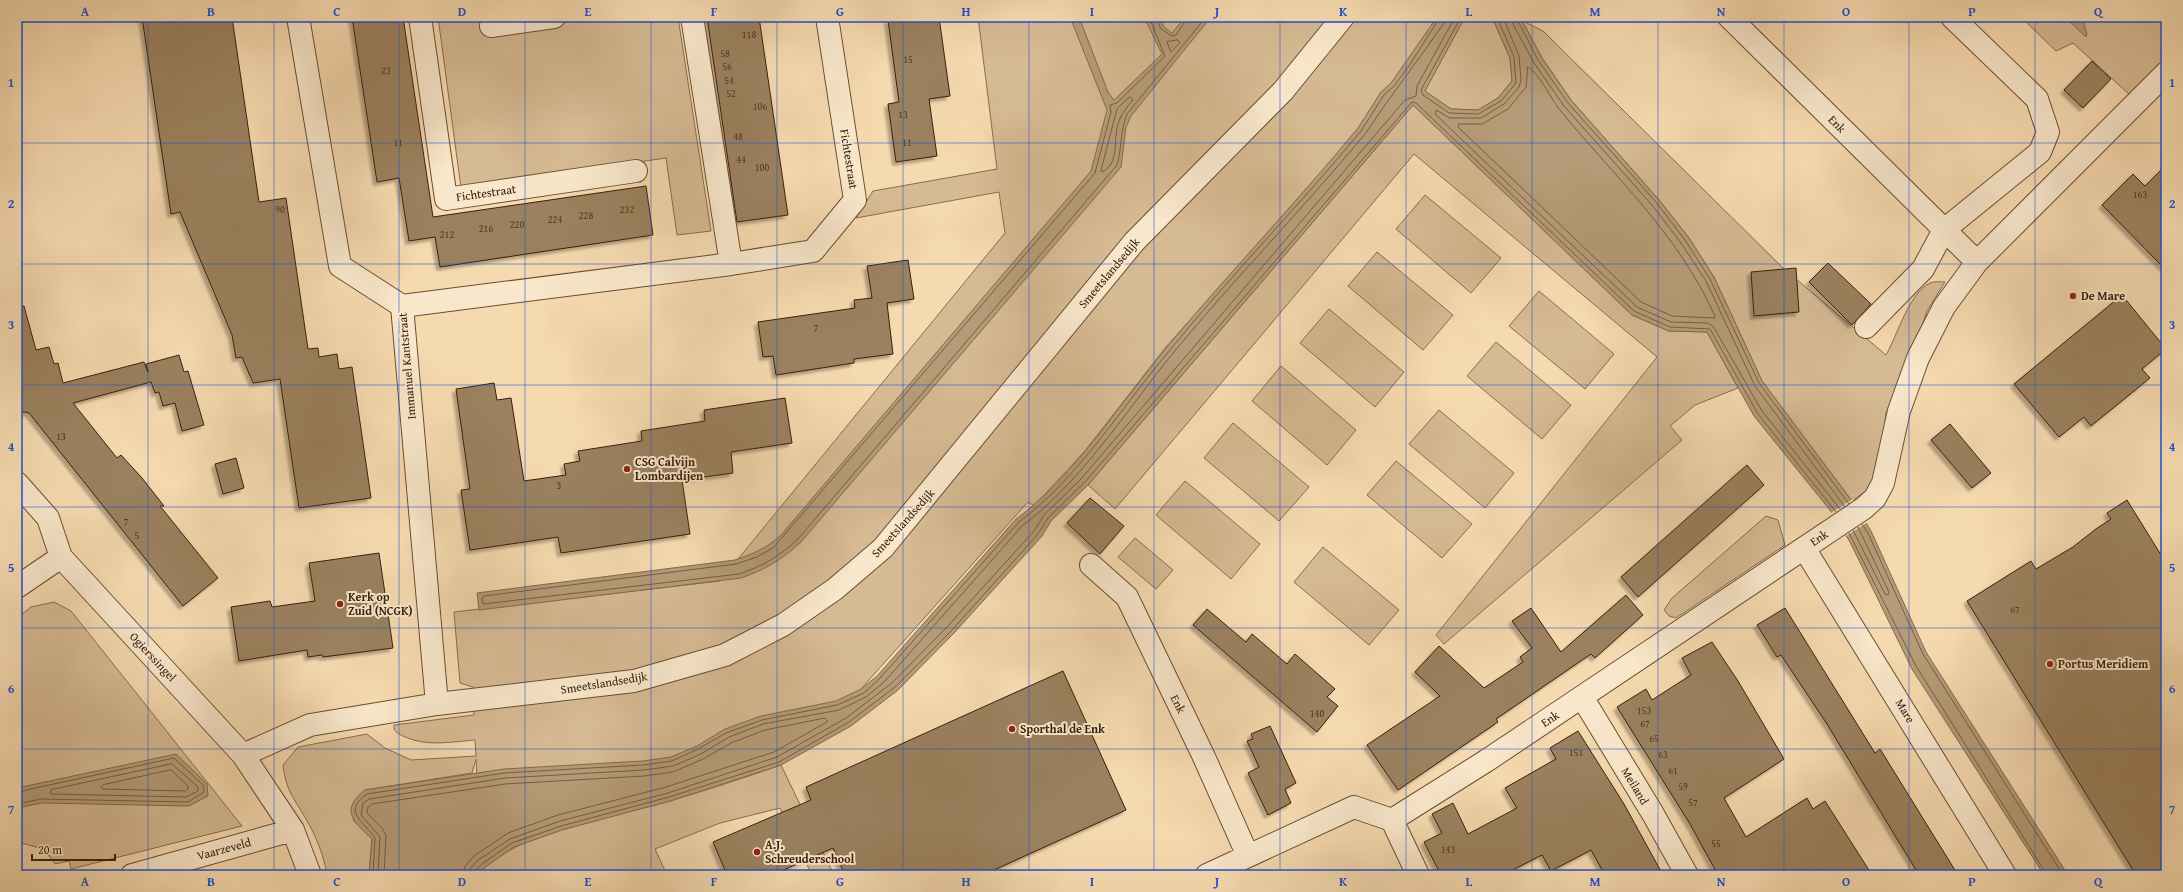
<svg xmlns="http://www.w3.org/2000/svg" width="2183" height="892" font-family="'Gentium Book Plus',serif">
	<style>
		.green { fill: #d6ba93; stroke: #876d4e }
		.water { fill: #b59b77; stroke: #836a4b }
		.pier { fill: #f6daaf }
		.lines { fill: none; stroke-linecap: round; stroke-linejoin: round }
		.shore { stroke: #765e40; stroke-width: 1 }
		.building { fill: #9b815f; stroke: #382009; filter: url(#shadow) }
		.minor-casing { stroke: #684e32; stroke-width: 24 }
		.minor { stroke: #f9e7cb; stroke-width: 22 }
		.grid { fill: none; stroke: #1d4ed8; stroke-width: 1; stroke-opacity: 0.55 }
		.poi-dot { fill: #8f2418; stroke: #f9e7cb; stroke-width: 1.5 }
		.labels { text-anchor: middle; stroke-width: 4; stroke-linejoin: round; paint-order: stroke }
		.number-label { font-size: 10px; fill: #51381e }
		.street-label { font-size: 12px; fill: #382009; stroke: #f9e7cb }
		.poi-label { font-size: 12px; font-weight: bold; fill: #382009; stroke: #f9e7cb; text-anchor: start }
		.neatline { fill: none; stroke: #1d4ed8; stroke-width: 1.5 }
		.grid-label { font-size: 13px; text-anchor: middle; font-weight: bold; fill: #1d4ed8 }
	</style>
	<defs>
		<filter id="shadow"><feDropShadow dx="-3.5" dy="3.5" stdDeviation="1" flood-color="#0004"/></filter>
	</defs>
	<rect width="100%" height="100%" fill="#f6daaf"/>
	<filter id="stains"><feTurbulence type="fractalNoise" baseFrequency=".005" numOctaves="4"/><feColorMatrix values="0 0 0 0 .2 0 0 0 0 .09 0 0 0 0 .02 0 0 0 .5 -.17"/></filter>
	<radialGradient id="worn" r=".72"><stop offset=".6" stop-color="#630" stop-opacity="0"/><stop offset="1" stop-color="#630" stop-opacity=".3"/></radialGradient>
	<!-- green -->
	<path class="green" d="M 438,17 L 480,17 L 483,34 L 601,17 L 678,17 L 711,231 L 677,235 L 666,158 L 461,188 Z
		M 978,17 L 1441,17 L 1413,69 L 1166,347 L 1084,452 L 1034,506 L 1028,502 L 843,709 L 726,758 L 477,777 L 476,759 L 472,773 L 365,790 L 353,820 L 372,839 L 369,875 L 327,875 C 324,856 316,836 306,819 C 294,798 286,791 283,765 L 298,747 L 367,734 L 385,748 L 411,760 L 476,756 L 475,740 C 450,742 426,747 403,736 C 397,733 393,731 394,725 L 474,715 L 473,687 L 460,683 L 454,612 L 720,581 L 1005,233 L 999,192 L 856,218 L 873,191 L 997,169 Z
		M 1465,17 L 1492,17 L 1510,58 L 1512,81 L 1498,98 L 1478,110 L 1451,109 L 1424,91 Z
		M 1520,17 L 1526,17 L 1521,20 L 1543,31 L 1782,267 L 1886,355 C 1897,336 1909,293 1930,283 C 1934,281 1941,282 1945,282 L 1927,311 L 1916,344 L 1886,413 L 1880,469 L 1870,488 L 1852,501 L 1762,381 L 1714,277 L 1689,238 L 1659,200 L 1571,100 L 1542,58 Z
		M 2021,17 L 2166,17 L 2166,59 L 2130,95 L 2073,43 L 2056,51 Z
		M 1413,105 L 1632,315 L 1669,331 L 1707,332 L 1738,388 L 1695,405 L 1670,426 L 1682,440 L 1444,644 L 1436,635 L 1657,357 L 1414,154 L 1115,509 L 1088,485 Z
		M 1425,195 L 1501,258 L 1471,293 L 1396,229 Z
		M 1377,252 L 1453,315 L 1423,350 L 1348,286 Z
		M 1539,291 L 1614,354 L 1585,389 L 1509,326 Z
		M 1329,309 L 1404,372 L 1375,407 L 1300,343 Z
		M 1496,342 L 1571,405 L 1542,439 L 1467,376 Z
		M 1281,366 L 1356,430 L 1327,465 L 1252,401 Z
		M 1439,410 L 1514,473 L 1485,508 L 1409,444 Z
		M 1233,423 L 1309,487 L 1279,521 L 1204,458 Z
		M 1396,461 L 1472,524 L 1442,558 L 1367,495 Z
		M 1185,481 L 1260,544 L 1231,579 L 1156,515 Z
		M 1766,516 L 1778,520 L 1785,545 L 1676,618 L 1669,616 L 1664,610 L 1672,598 Z
		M 1135,538 L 1173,570 L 1156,589 L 1118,557 Z
		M 1323,547 L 1399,610 L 1369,645 L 1294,582 Z
		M 54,602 L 71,611 L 242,826 L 71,869 L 69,861 L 55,864 L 44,849 L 17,842 L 17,808 L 41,803 L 39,784 L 17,788 L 17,618 L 31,607 Z
		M 781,765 L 834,875 L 812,875 L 780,808 L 720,823 L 655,849 L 667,875 L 477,875 C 524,827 608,819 670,801 C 707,790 744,778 781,765 Z"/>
	<!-- water -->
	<path class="water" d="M 1070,17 L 1079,17 L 1108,92 L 1114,100 L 1162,54 L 1144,17 L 1159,17 L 1164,27 L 1172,33 L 1185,17 L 1211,17 L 1131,116 L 1126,127 L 1121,167 L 801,542 C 780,561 766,569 741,578 L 479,610 L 477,593 L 735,560 C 753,554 767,548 781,535 L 1091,171 L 1107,110 Z
		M 1437,17 L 1465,17 L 1425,91 L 1451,109 L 1478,110 L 1498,98 L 1512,81 L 1510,58 L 1492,17 L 1520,17 L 1542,58 L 1571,100 L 1659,200 L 1689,238 L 1714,277 L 1762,381 L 1852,501 L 1871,531 L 1926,652 L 2068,875 L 2044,875 L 1912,669 L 1850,542 L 1833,514 L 1754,416 L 1707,332 L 1669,331 L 1632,315 L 1413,105 L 1088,485 L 1051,521 L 1042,536 L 955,632 L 898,690 L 851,726 L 781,765 L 670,801 L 562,830 L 514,847 L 485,867 L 477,875 L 369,875 L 372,839 C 354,822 339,810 365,790 L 504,769 L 643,761 L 671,757 L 697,746 L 725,729 L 761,716 L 836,701 L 861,689 L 877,676 L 1016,519 C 1074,477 1121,402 1167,347 C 1229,273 1296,203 1358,128 L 1381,92 L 1391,83 Z
		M 2065,17 L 2082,17 L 2087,34 L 2086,37 Z
		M 176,754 L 207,784 L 208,796 L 189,806 L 41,803 L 17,808 L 17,788 Z"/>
	<!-- pier -->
	<path class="pier" d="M 1853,499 L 1868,522 L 1846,536 L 1831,513 Z"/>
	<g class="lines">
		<!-- shore -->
		<path class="shore" d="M 1149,17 L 1165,56 L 1117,103 L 1110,105 L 1111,112 L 1095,173 L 773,548 L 757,557 L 736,564 L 484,596 L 482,598 L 483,604 L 739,574 C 763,566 780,556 798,539 L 1117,165 C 1122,148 1120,131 1127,114 L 1206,17
			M 1156,17 L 1161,29 L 1172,36 L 1176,35 L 1188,17
			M 1461,17 L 1421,90 L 1423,95 L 1449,113 L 1478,114 L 1501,101 L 1516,83 L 1514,57 L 1497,17
			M 1503,17 L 1519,56 L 1521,80 L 1519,87 L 1504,104 L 1481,118 L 1450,118 L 1436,110 L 1435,114 L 1637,307 L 1671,322 L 1707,323 L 1713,326 L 1762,411 L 1840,509
			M 1511,17 L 1513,24 L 1534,63 L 1564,106 L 1652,205 L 1681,243 L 1706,281 L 1755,386 L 1845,507
			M 1516,17 L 1538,60 L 1568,103 L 1656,202 L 1685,240 L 1710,279 L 1759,383 L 1849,504
			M 1178,40 L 1180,43 L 1171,52 L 1167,42 Z
			M 1528,67 C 1539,73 1551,99 1560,110 C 1617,180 1676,231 1715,316 L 1714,318 L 1672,316 L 1641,302 L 1458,127 L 1459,124 L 1482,124 L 1508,109 L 1526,87 Z
			M 1130,97 L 1133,100 C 1127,107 1121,114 1118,124 C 1113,139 1120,164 1102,172 L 1101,170 L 1117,109 Z
			M 1862,524 L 1868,533 L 1923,654 L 2063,875
			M 1853,530 L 1885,594 L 1888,595 L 1889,592 L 1858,527
			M 1849,533 L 1916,666 L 2047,875
			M 172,764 L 198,787 L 198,791 L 186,797 L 52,794 L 50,793 L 51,790 Z
			M 171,770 L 188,786 L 188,789 L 185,791 L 103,789 L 101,788 L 103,785 Z
			M 17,792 L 174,758 L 203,785 L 204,792 L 188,802 L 41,799 L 17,804
			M 373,875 L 375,838 C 365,822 341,812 367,794 L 504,773 L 643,765 L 672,761 L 698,749 L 726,733 L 762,720 L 837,705 L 864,693 L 880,678 L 1019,522 C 1079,477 1121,408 1170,350 C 1231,275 1299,206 1361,131 L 1384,95 L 1394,86 L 1409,66 L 1440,17
			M 378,875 L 380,837 L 361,815 L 363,803 L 369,799 L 505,778 L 644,770 L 673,766 L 701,754 L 729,737 L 763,724 L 839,710 L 866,697 L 884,682 L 1022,526 C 1082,481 1126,411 1173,353 C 1235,278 1303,209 1365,134 C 1390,96 1418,61 1444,23 L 1445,17
			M 384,875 L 386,835 L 382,828 L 367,813 L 368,807 L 372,804 L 505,784 L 644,776 L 673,772 L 703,759 L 731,743 L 765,730 L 825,718 L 827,720 L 827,722 L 774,752 L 746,761 L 666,787 L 558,815 L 508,833 L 474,856 L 465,866 L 463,875
			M 469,875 L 470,869 L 478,860 L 510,839 L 560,821 L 668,793 L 777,757 L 846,718 L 892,683 L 948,626 L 1034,531 L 1044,515 L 1081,479 L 1405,100 L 1416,96 L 1417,86 L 1455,17
			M 474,875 L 475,871 L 482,864 L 512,843 L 561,826 L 669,797 L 779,762 L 849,722 L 895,687 L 952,630 L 1038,534 L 1048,518 L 1085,482 L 1412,102 L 1416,103 L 1634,311 L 1670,327 L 1710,329 L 1758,414 L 1836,512"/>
	</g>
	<!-- building -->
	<path class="building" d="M 142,17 L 232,17 L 259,202 L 286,198 L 308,349 L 318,348 L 319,357 L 337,354 L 339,369 L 352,367 L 371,498 L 299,508 L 280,379 L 253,383 L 242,357 L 236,358 L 232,335 L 180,212 L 171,214 Z
		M 352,17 L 403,17 L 433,217 L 646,186 L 653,235 L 440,267 L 435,237 L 409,241 L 399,178 L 377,182 Z
		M 707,17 L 759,17 L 788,215 L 737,222 Z
		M 909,17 L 939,17 L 950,96 L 929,99 L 937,156 L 896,162 L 888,104 L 899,102 L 888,20 Z
		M 2092,61 L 2111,79 L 2083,108 L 2064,90 Z
		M 2166,165 L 2166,270 L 2102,205 L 2133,174 L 2145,186 Z
		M 908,260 L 914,299 L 887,303 L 893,354 L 854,359 L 854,363 L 776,375 L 773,356 L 763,357 L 758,322 L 855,308 L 854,300 L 872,298 L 867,266 Z
		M 1828,263 L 1871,304 L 1852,325 L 1809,282 Z
		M 1796,268 L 1799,312 L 1754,316 L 1751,272 Z
		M 2122,295 L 2166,349 L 2142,369 L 2150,378 L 2091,426 L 2084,417 L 2059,437 L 2014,384 Z
		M 24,306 L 36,350 L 49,347 L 54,364 L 58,363 L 63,383 L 144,362 L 148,372 L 146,364 L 179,355 L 184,372 L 188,371 L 204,425 L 182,431 L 175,403 L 163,406 L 159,392 L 155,393 L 151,382 L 73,403 L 117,458 L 121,455 L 142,478 L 164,506 L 160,506 L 218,578 L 183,606 L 29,413 L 20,411 L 21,402 L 17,396 L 17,307 Z
		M 494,383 L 497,400 L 511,398 L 524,481 L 566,475 L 564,464 L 580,461 L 578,451 L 642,441 L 641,431 L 705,421 L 704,410 L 785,398 L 792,443 L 731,452 L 733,473 L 682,480 L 690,534 L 561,553 L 558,537 L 470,550 L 461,490 L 470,489 L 456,389 Z
		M 1950,424 L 1991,473 L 1972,488 L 1931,440 Z
		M 236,458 L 244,488 L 223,494 L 215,464 Z
		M 1747,465 L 1764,485 L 1638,597 L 1621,577 Z
		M 1090,498 L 1124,526 L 1100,554 L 1067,523 Z
		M 2127,500 L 2166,563 L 2166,875 L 2136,875 L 1967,601 L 2031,561 L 2036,569 L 2073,547 L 2096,529 L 2111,519 L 2107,513 Z
		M 379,553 L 393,648 L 323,657 L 322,655 L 308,657 L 307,650 L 239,661 L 231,607 L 270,601 L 272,607 L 315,601 L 309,563 Z
		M 1626,595 L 1643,615 L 1595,658 L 1591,654 L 1496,719 L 1498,722 L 1398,790 L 1367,745 L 1440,696 L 1415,672 L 1439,646 L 1484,688 L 1523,662 L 1520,657 L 1532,648 L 1512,621 L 1531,608 L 1561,652 Z
		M 1785,608 L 1875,753 L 1880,749 L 1958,875 L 1919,875 L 1827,724 L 1781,655 L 1777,657 L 1757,625 Z
		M 1207,609 L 1246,642 L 1252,634 L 1287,664 L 1295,654 L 1335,689 L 1327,697 L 1338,706 L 1317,732 L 1193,625 Z
		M 1712,642 L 1738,681 L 1784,759 L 1724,798 L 1746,837 L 1807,798 L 1813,809 L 1825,801 L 1872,875 L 1718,875 L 1690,824 L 1617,707 L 1646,689 L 1652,700 L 1691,675 L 1682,658 Z
		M 1063,671 L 1126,810 L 983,875 L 845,875 L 833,848 L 772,875 L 727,875 L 713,842 L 811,800 L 806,787 Z
		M 1270,726 L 1296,783 L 1285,789 L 1291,803 L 1268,815 L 1248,773 L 1259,767 L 1247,741 L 1253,739 L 1251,734 Z
		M 1578,731 L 1624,804 L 1663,875 L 1605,875 L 1591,850 L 1551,871 L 1542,855 L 1503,875 L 1441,875 L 1424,842 L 1442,833 L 1432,814 L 1453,803 L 1468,834 L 1517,808 L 1505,788 L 1556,759 L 1550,748 Z"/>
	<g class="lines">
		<defs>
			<path id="minor" d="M 298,17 L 340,266 L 402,306 L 437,704
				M 420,17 L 446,199 L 636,171
				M 692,17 L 731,264
				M 1729,17 L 1977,262
				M 491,26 L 554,17
				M 402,306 L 731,264 L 813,251 L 855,200 L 827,17
				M 1866,327 L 1923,269 L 1944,230 L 2040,152 L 2048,132 L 2037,99 L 1952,17
				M 17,483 L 48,518 L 61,557 L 243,755 L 293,830 L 310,875
				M 1804,548 L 2005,875
				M 1091,565 L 1127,597 L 1204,757 L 1248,856
				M 17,587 L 61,557
				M 1582,697 L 1653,814 L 1687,875
				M 243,755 L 310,725 L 437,704 L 634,681 L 725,655 L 783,625 L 835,589 L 883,548 L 1134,242 L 1283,91 L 1343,17
				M 1392,820 L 1418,875
				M 132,875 L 293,830
				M 1207,875 L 1354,807 L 1392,820 L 1486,761 L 1864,508 L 1875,498 L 1883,483 L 1899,411 L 1918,358 L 1944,307 L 1977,262 L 2166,73"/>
		</defs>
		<!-- minor casing -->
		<use href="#minor" class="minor-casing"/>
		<!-- minor -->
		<use href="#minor" class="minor"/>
	</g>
	<!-- grid -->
	<path class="grid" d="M 148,17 L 148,875M 274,17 L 274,875M 399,17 L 399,875M 525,17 L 525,875M 651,17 L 651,875M 777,17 L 777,875M 903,17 L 903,875M 1029,17 L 1029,875M 1154,17 L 1154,875M 1280,17 L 1280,875M 1406,17 L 1406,875M 1532,17 L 1532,875M 1658,17 L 1658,875M 1784,17 L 1784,875M 1909,17 L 1909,875M 2035,17 L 2035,875M 17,143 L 2166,143M 17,264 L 2166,264M 17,385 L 2166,385M 17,507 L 2166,507M 17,628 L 2166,628M 17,749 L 2166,749"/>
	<!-- markers -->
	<g class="poi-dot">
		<circle cx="2073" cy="296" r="4"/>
		<circle cx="627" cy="469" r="4"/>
		<circle cx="340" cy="604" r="4"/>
		<circle cx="2050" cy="664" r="4"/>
		<circle cx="1012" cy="729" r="4"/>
		<circle cx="757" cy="852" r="4"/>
	</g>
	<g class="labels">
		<!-- number labels -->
		<g class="number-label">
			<text x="749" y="38">118</text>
			<text x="725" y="57">58</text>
			<text x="908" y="63">15</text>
			<text x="727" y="70">56</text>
			<text x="386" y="74">23</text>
			<text x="729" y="84">54</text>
			<text x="731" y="97">52</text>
			<text x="760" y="110">106</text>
			<text x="903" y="118">13</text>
			<text x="738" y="140">48</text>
			<text x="398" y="146">11</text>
			<text x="907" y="146">11</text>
			<text x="741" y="163">44</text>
			<text x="762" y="171">100</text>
			<text x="2140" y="198">163</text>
			<text x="280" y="213">90</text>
			<text x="627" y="213">232</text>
			<text x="586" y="219">228</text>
			<text x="555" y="223">224</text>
			<text x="517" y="228">220</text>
			<text x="486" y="232">216</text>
			<text x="447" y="238">212</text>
			<text x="816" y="331">7</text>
			<text x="61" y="440">13</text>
			<text x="559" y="489">3</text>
			<text x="126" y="525">7</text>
			<text x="137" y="539">5</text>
			<text x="2015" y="613">67</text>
			<text x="1644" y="714">153</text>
			<text x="1317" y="717">140</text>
			<text x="1645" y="727">67</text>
			<text x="1654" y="742">65</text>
			<text x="1576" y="756">151</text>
			<text x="1663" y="758">63</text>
			<text x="1673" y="774">61</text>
			<text x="1683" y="790">59</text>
			<text x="1693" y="806">57</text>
			<text x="1716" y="847">55</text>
			<text x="1448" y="853">143</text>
		</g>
		<!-- street labels -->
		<g class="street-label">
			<text transform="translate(1837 124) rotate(45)" y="4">Enk</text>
			<text transform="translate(849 159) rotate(81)" y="4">Fichtestraat</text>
			<text transform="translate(486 193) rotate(-8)" y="4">Fichtestraat</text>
			<text transform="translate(1109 273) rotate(-50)" y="4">Smeetslandsedijk</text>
			<text transform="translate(407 366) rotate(-95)" y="4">Immanuel Kantstraat</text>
			<text transform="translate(903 523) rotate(-48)" y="4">Smeetslandsedijk</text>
			<text transform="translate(1819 538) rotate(-34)" y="4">Enk</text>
			<text transform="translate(153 657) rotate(47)" y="4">Ogierssingel</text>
			<text transform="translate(604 683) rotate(-9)" y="4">Smeetslandsedijk</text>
			<text transform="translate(1178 704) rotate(64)" y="4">Enk</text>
			<text transform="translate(1905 711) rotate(59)" y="4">Mare</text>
			<text transform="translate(1550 719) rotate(-34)" y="4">Enk</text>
			<text transform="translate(1635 786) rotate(59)" y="4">Meiland</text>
			<text transform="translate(224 849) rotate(-15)" y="4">Vaarzeveld</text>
		</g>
		<!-- poi labels -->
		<g class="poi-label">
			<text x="2081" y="300">De Mare</text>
			<text x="635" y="466">CSG Calvijn<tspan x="635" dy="14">Lombardijen</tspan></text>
			<text x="348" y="601">Kerk op<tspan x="348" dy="14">Zuid (NCGK)</tspan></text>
			<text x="2058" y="668">Portus Meridiem</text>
			<text x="1020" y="733">Sporthal de Enk</text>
			<text x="765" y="849">A.J.<tspan x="765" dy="14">Schreuderschool</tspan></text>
		</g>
	</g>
	<!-- margin -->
	<rect width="2183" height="892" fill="none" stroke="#f6daaf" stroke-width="44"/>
	<!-- scale -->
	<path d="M32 854v6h83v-6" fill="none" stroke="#382009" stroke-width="2"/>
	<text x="38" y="854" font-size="12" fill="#382009" stroke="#f9e7cb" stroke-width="3" paint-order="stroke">20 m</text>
	<rect x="22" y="22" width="2139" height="848" class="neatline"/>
	<g class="grid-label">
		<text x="85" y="16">A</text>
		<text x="211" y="16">B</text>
		<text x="337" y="16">C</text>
		<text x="462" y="16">D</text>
		<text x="588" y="16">E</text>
		<text x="714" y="16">F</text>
		<text x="840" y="16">G</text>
		<text x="966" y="16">H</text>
		<text x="1092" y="16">I</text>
		<text x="1217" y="16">J</text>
		<text x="1343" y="16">K</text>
		<text x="1469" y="16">L</text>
		<text x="1595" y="16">M</text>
		<text x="1721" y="16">N</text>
		<text x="1846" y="16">O</text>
		<text x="1972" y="16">P</text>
		<text x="2098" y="16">Q</text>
		<text x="11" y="87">1</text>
		<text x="2172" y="87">1</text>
		<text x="11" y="208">2</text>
		<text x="2172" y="208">2</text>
		<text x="11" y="329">3</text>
		<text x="2172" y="329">3</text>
		<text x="11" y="451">4</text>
		<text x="2172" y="451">4</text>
		<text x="11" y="572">5</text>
		<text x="2172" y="572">5</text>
		<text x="11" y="693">6</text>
		<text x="2172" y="693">6</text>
		<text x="11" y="814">7</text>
		<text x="2172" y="814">7</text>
		<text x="85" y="886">A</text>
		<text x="211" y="886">B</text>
		<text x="337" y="886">C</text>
		<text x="462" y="886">D</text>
		<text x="588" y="886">E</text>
		<text x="714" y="886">F</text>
		<text x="840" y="886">G</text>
		<text x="966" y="886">H</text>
		<text x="1092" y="886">I</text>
		<text x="1217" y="886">J</text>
		<text x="1343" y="886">K</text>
		<text x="1469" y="886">L</text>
		<text x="1595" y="886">M</text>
		<text x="1721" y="886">N</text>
		<text x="1846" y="886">O</text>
		<text x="1972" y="886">P</text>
		<text x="2098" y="886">Q</text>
	</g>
	<rect width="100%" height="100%" filter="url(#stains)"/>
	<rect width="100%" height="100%" fill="url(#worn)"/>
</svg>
